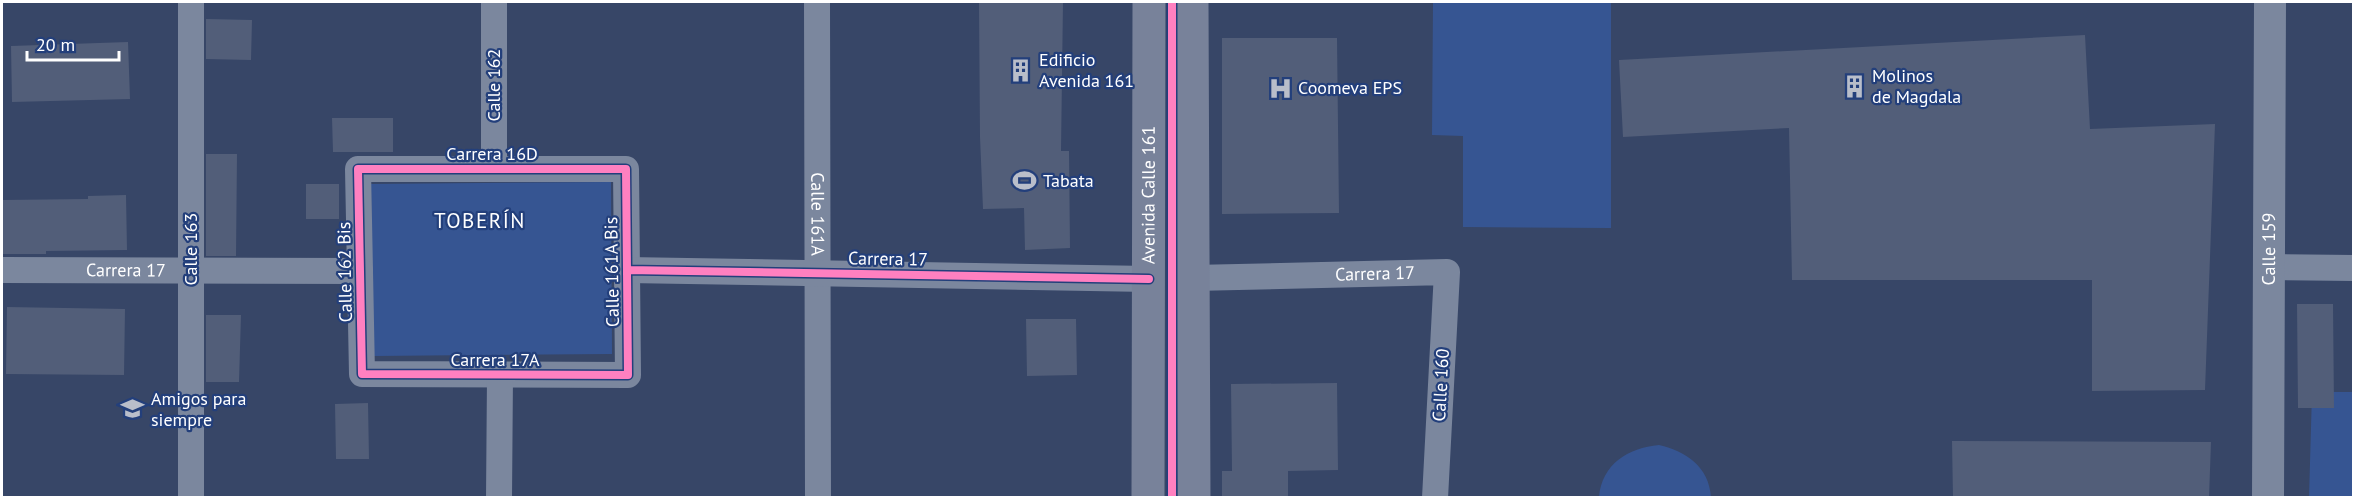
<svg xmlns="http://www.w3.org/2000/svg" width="2355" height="499" font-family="'PT Sans',sans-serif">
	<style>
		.green { fill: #365592 }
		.building { fill: #525e79 }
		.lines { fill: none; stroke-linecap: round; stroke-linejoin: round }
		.minor { stroke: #7b879e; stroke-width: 26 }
		.tertiary { stroke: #7b879e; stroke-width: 32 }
		.secondary { stroke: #78829a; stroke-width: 33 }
		.cycleway-casing { stroke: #233f7b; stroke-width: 11 }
		.cycleway { stroke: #ff80c0; stroke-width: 8 }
		.labels { text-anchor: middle; stroke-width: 4.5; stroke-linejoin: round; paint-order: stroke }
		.poi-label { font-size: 18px; fill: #fff; stroke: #233f7b; text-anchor: start }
		.street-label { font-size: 18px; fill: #fff; stroke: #233f7b }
		.quarter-label { font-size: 21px; letter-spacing: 1.5px; fill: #fff; stroke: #233f7b }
	</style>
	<rect width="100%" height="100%" fill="#374667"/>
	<!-- green -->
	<path class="green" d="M 1433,2 L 1611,2 L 1611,228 L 1463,227 L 1463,136 L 1432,135 Z
		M 611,182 L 612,354 L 373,356 L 371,184 Z
		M 2312,392 L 2353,392 L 2353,497 L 2309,498 Z
		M 1659,445 C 1686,451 1709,467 1711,497 L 1599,497 C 1602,464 1628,448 1659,445 Z"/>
	<!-- building -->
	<path class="building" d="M 979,2 L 1063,2 L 1061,151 L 1069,151 L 1070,248 L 1025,250 L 1024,208 L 983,209 L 980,137 Z
		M 206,19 L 252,20 L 251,60 L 206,59 Z
		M 2085,35 L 2090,129 L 2215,124 L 2205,390 L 2092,391 L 2092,280 L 1792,280 L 1789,128 L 1623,137 L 1619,60 Z
		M 1222,38 L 1337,38 L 1339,213 L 1222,214 Z
		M 128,42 L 130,99 L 12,102 L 11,46 Z
		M 332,118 L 393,118 L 393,152 L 333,152 Z
		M 206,154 L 237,154 L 236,256 L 206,256 Z
		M 306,184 L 339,184 L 339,219 L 306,219 Z
		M 126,195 L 127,250 L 46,251 L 46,254 L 2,254 L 2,200 L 88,199 L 88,196 Z
		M 2297,304 L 2333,304 L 2334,408 L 2298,408 Z
		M 7,307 L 125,309 L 124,375 L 6,374 Z
		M 206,315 L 241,315 L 239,382 L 206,382 Z
		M 1026,319 L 1076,319 L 1077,375 L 1027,376 Z
		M 1337,383 L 1338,470 L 1288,471 L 1288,498 L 1222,498 L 1222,471 L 1232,471 L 1231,384 Z
		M 368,403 L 369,459 L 336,459 L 335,404 Z
		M 1952,441 L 2211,442 L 2209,498 L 1953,498 Z"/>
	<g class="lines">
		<!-- minor -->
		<g class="minor">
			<path id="s1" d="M 817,2 L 818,498"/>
			<path d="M 358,169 L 626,169 L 628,375 L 362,374 Z"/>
			<path d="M 494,169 L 494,2"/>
			<path d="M 2269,267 L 2354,268"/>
			<path id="s2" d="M 2,270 L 360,271"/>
			<path d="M 627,270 L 1149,279"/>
			<path id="s3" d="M 1193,278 L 1447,272 L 1435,498"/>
			<path d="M 191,498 L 191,2"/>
			<path d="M 499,498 L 500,375"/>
		</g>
		<!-- tertiary -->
		<path class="tertiary" id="s4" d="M 2268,498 L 2270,2"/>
		<!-- secondary -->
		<g class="secondary">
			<path d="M 1192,2 L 1194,498"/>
			<path id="s5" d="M 1148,498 L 1149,2"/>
		</g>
		<defs>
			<path id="cycleway" d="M 1172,2 L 1172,498
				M 358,169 L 626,169 L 628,375 L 362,374 Z
				M 627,270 L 1149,279"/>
		</defs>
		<!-- cycleway casing -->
		<use href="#cycleway" class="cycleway-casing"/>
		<!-- cycleway -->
		<use href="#cycleway" class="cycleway"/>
	</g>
	<!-- icons -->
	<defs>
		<symbol id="building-bare" viewBox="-9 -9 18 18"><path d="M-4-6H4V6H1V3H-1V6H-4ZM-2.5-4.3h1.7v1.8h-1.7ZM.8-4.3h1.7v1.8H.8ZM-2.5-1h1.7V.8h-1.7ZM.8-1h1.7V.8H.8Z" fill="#b9beca" stroke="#233f7b" stroke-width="2.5" paint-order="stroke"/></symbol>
		<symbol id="hospital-bare" viewBox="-9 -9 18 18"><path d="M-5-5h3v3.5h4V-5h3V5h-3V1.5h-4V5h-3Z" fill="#b9beca" stroke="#233f7b" stroke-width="2.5" paint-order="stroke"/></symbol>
		<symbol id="stadium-bare" viewBox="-9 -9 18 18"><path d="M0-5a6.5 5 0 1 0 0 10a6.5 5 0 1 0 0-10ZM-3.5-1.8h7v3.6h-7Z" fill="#b9beca" stroke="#233f7b" stroke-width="2.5" paint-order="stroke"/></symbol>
		<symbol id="school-bare" viewBox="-9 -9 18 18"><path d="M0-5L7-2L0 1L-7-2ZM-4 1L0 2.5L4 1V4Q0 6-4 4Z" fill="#b9beca" stroke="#233f7b" stroke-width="2.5" paint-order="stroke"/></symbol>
	</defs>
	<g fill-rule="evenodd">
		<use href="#building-bare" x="1004" y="54" width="33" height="33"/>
		<use href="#building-bare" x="1838" y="70" width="33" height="33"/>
		<use href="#hospital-bare" x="1264" y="72" width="33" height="33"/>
		<use href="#stadium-bare" x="1008" y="164" width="33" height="33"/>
		<use href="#school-bare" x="116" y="392" width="33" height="33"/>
	</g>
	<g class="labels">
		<!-- poi labels -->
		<g class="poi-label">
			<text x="1039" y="66">Edificio<tspan x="1039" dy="21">Avenida 161</tspan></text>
			<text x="1872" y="82">Molinos<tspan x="1872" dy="21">de Magdala</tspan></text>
			<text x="1298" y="94">Coomeva EPS</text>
			<text x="1043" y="187">Tabata</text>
			<text x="151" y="405">Amigos para<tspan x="151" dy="21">siempre</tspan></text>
		</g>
		<!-- street labels -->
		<g class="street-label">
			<text transform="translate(494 85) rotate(-90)" y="6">Calle 162</text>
			<text x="492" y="160">Carrera 16D</text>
			<text dy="6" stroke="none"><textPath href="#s5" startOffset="303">Avenida Calle 161</textPath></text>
			<text dy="6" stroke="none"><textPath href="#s1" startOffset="212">Calle 161A</textPath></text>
			<text transform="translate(191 249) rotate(-90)" y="6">Calle 163</text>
			<text dy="6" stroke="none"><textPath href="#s4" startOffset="249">Calle 159</textPath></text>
			<text transform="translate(888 259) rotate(1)" y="6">Carrera 17</text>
			<text dy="6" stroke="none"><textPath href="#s2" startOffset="124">Carrera 17</textPath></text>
			<text transform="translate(345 272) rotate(-91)" y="6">Calle 162 Bis</text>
			<text transform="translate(612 272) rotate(-91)" y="6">Calle 161A Bis</text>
			<text dy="6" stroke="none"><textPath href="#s3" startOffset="182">Carrera 17</textPath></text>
			<text x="495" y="366">Carrera 17A</text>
			<text transform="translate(1441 385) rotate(-87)" y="6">Calle 160</text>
		</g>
		<!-- quarter labels -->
		<g class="quarter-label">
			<text x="480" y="228">TOBERÍN</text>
		</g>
	</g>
	<!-- border -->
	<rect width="2355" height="499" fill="none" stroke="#ffffff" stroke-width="6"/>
	<!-- scale -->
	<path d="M27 51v9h92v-9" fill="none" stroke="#ffffff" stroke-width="3"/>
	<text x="36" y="51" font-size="18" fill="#ffffff" stroke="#233f7b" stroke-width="4.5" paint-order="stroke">20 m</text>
</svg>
